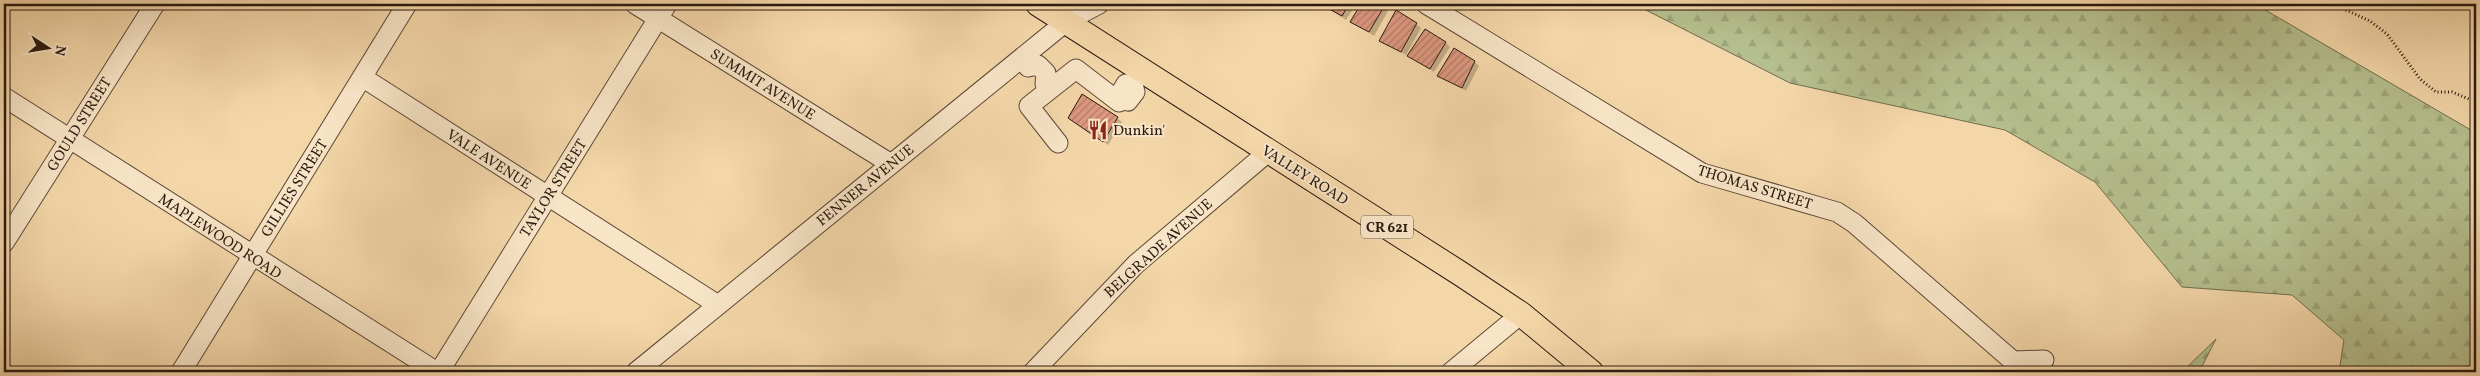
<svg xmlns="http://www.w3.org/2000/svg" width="2480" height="376" font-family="Vollkorn,serif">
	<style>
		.forest { fill: url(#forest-firs); stroke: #706c4e }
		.shadow { fill: #0003 }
		.building { fill: url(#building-hatch); stroke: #2a1910 }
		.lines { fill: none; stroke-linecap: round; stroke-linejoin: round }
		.minor-casing { stroke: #5c4836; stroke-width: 21 }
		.major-casing { stroke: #2a1910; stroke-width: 26 }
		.path { stroke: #2a1910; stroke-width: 3; stroke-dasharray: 1 2.5; stroke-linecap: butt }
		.minor { stroke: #f8e5c7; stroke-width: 19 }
		.major { stroke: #f4d7a9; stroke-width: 24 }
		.labels { text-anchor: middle; stroke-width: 4; stroke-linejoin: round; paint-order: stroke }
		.shield { fill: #f8e5c7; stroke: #685647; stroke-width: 1 }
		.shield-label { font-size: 14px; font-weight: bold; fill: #2a1910 }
		.street-label { font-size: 15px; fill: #2a1910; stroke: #f8e5c7 }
		.poi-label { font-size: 15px; fill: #2a1910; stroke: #f8e5c7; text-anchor: start }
	</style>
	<defs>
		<pattern id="forest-firs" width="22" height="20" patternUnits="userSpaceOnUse" patternTransform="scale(1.25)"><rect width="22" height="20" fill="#b5bf8d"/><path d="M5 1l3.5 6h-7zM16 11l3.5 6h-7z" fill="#9ca479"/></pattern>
		<pattern id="building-hatch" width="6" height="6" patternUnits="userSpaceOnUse" patternTransform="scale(1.25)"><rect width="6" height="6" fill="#dd987f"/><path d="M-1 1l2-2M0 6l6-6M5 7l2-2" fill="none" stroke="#b37b67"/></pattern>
	</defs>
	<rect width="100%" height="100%" fill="#f4d7a9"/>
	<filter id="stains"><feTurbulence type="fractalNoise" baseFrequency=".004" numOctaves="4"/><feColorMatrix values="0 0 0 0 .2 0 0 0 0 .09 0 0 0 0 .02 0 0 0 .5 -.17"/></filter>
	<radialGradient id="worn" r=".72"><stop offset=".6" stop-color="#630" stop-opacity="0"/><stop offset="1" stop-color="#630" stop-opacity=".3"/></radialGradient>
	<!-- forest -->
	<path class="forest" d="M 1634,4 L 2255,4 L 2476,133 L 2476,372 L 2339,372 L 2344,340 L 2292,295 L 2182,287 L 2095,182 L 2005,130 L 1790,83 Z
		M 2216,339 L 2199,372 L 2182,372 Z"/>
	<!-- shadow -->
	<path class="shadow" d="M 1322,4 L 1356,4 L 1346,20 Z
		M 1363,4 L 1380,4 L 1388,11 L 1374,36 L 1351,21 Z
		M 1416,24 L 1421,28 L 1406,55 L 1381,41 Z
		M 1445,42 L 1450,47 L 1434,72 L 1409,56 Z
		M 1475,62 L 1479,66 L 1466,91 L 1439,75 Z
		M 1069,117 L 1117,118 L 1122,122 L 1108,145 Z"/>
	<!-- building -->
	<path class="building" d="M 1320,4 L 1349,4 L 1342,16 Z
		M 1361,4 L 1385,5 L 1369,32 L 1350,22 Z
		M 1396,10 L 1417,23 L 1401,52 L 1379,41 Z
		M 1425,29 L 1446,42 L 1430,69 L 1407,56 Z
		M 1454,48 L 1475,61 L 1462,88 L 1437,76 Z
		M 1082,94 L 1118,117 L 1103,142 L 1068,118 Z"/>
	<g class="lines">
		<defs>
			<path id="minor" d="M 635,4 L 891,164
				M 1426,4 L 1702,173 L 1837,212 L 1854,223 L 2013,361 L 2044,360
				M 1028,67 L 1038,65 L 1046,73 L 1045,84 L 1049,90
				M 362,77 L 718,305
				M 4,97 L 437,372
				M 1058,143 L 1029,106 L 1076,69 L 1119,102 L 1122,99 L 1128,101 L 1135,92 L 1133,84 L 1126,84 L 1120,94 L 1122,99
				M 4,243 L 155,4
				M 181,372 L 407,4
				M 439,372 L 667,4
				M 636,372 L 1067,21 L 1099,4
				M 1033,372 L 1136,264 L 1268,152
				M 1451,372 L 1521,314"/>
			<path id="major" d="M 1038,4 L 1461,274 L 1521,314 L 1591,372"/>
		</defs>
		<!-- minor casing -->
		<use href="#minor" class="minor-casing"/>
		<!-- major casing -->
		<use href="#major" class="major-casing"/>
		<!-- path -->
		<path class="path" d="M 2333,4 L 2370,21 L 2387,34 L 2420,79 L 2436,92 L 2452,92 L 2476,102"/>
		<!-- minor -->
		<use href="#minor" class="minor"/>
		<!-- major -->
		<use href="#major" class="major"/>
	</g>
	<!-- icons -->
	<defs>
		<symbol id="restaurant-bare" viewBox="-9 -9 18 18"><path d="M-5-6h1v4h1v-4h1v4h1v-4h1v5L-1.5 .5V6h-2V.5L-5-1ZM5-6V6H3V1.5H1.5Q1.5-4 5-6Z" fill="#8f2418" stroke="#f8e5c7" stroke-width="2.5" paint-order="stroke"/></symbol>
	</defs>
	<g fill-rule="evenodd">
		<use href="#restaurant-bare" x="1084" y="116" width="28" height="28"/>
	</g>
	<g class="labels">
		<!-- shield labels -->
		<rect class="shield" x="1361" y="215.5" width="52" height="23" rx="4"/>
		<g class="shield-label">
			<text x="1387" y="232">CR 621</text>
		</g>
		<!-- street labels -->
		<g class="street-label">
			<text transform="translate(763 84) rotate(32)" y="5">SUMMIT AVENUE</text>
			<text transform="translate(79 124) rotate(-58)" y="5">GOULD STREET</text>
			<text transform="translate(489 159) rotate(33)" y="5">VALE AVENUE</text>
			<text transform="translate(1305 175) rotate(32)" y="5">VALLEY ROAD</text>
			<text transform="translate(865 185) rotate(-39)" y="5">FENNER AVENUE</text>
			<text transform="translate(1755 187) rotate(17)" y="5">THOMAS STREET</text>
			<text transform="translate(294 188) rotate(-58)" y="5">GILLIES STREET</text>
			<text transform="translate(553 188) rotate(-58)" y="5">TAYLOR STREET</text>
			<text transform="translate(220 236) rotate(33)" y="5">MAPLEWOOD ROAD</text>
			<text transform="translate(1158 248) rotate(-42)" y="5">BELGRADE AVENUE</text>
		</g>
		<!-- poi labels -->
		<g class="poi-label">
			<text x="1113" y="135">Dunkin'</text>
		</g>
	</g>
	<!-- margin -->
	<rect width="2480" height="376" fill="none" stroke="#f4d7a9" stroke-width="20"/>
	<rect x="5" y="5" width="2470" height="366" fill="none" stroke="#2a1910" stroke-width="2.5"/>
	<rect x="10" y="10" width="2460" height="356" fill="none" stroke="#2a1910"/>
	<!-- north arrow -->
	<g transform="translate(48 48) rotate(102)" stroke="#f8e5c7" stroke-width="4" paint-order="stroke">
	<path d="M0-4L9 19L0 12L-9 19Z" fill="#2a1910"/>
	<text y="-8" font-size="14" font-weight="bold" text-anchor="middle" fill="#2a1910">N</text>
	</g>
	<rect width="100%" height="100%" filter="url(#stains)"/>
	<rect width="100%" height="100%" fill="url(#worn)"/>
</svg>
